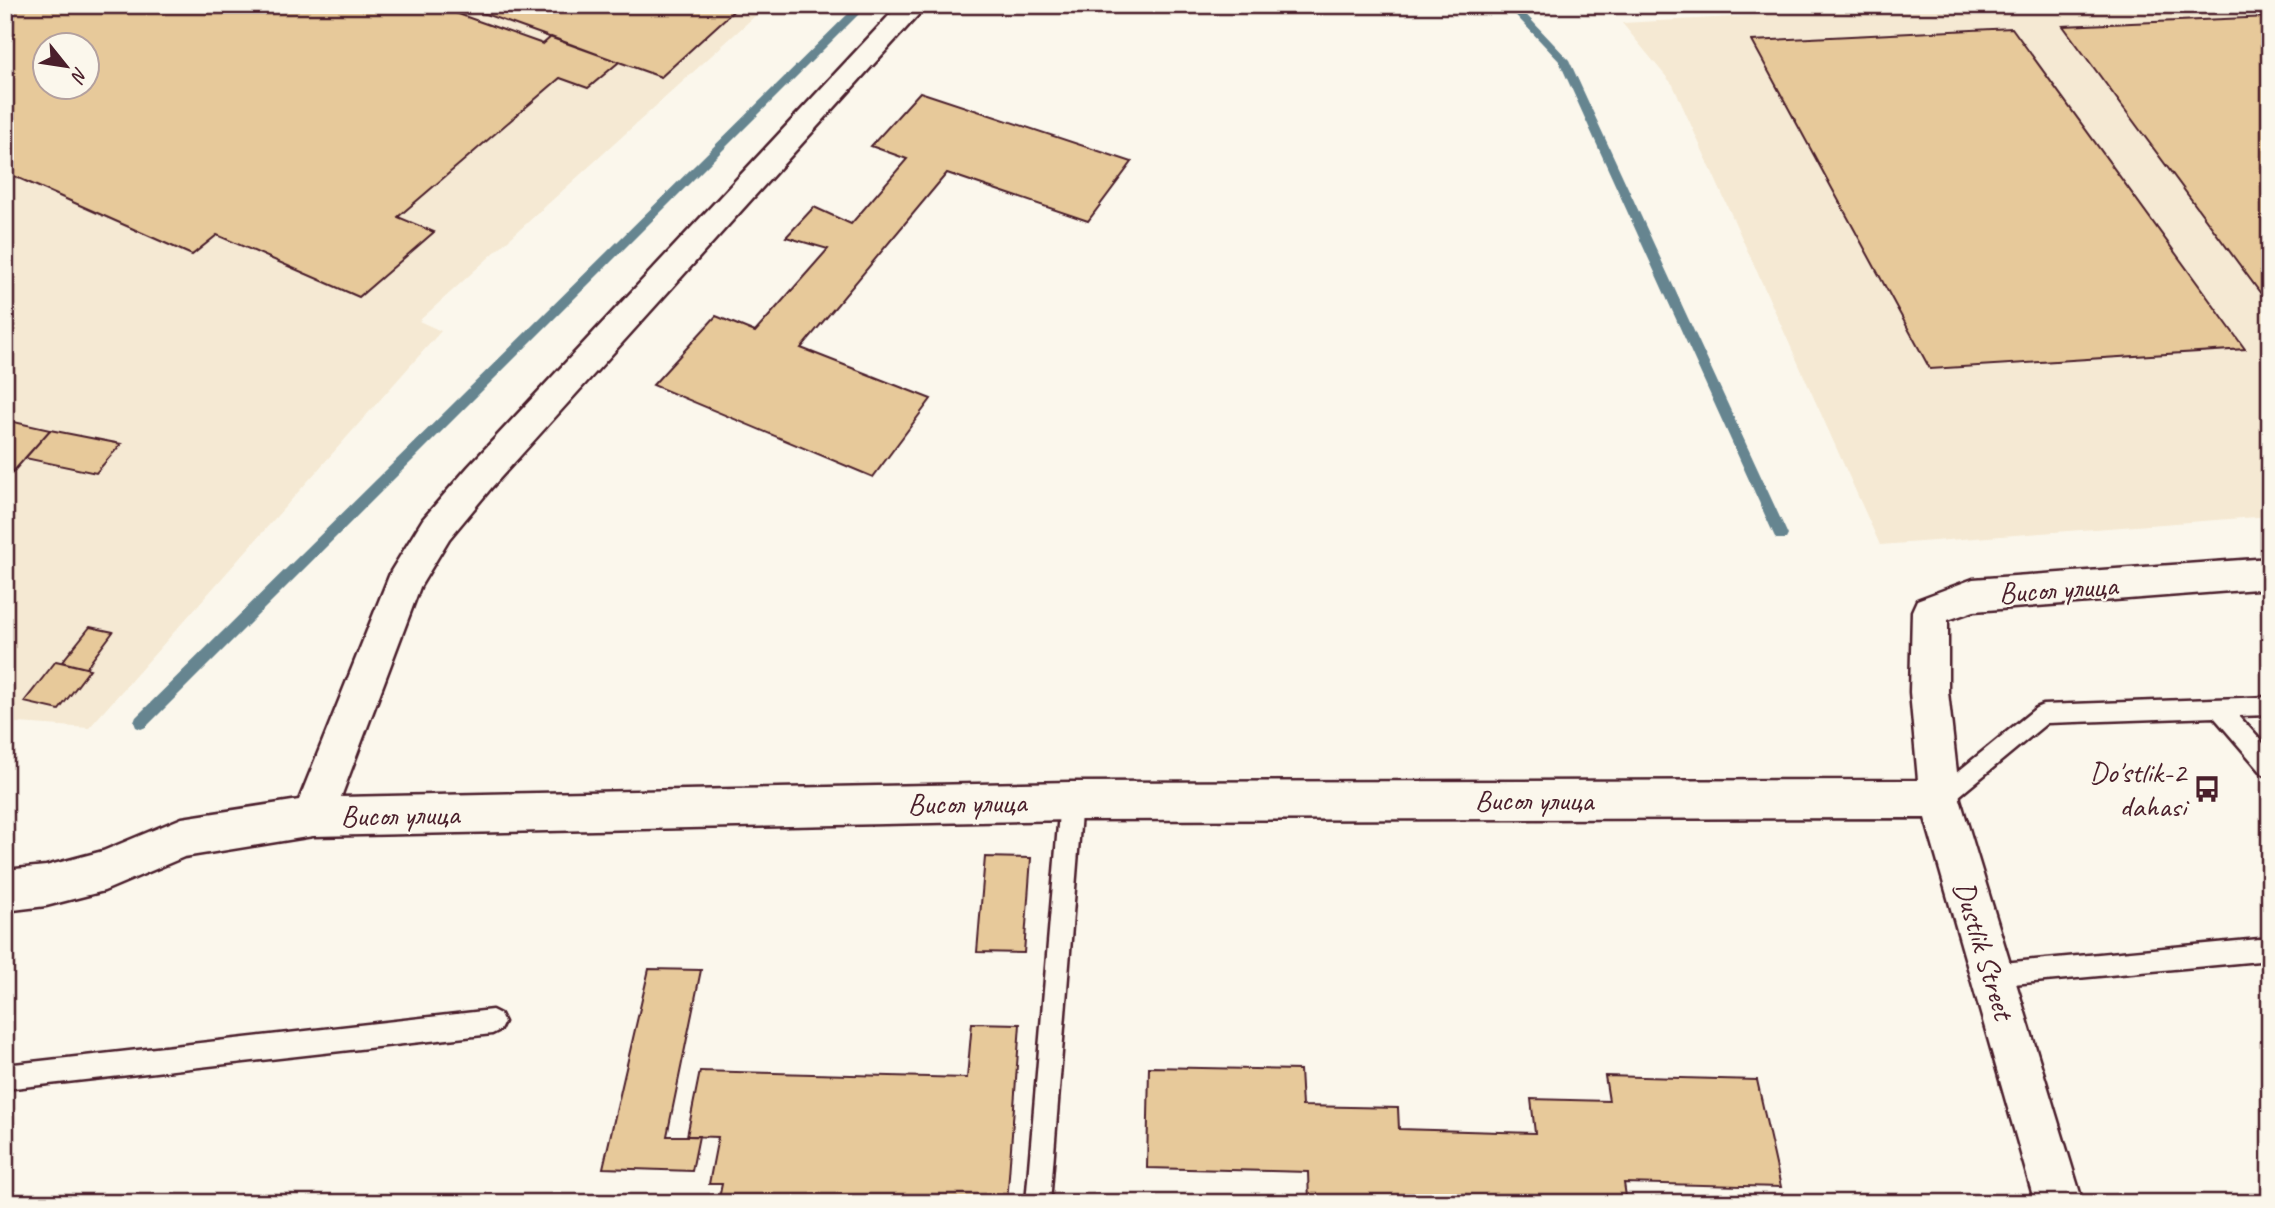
<svg xmlns="http://www.w3.org/2000/svg" width="2275" height="1208" font-family="Caveat,sans-serif">
	<style>
		.built { fill: #f5e9d3; fill-rule: evenodd }
		.lines { fill: none; stroke-linecap: round; stroke-linejoin: round }
		.stream { fill: #668590; fill-rule: evenodd }
		.building { fill: #e7c99a; stroke: #4a1f2b; stroke-width: 2; fill-rule: evenodd }
		.service-casing { stroke: #4a1f2b; stroke-width: 5 }
		.minor-casing { stroke: #4a1f2b; stroke-width: 5 }
		.service { fill: #fbf7ec; fill-rule: evenodd }
		.minor { fill: #fbf7ec; fill-rule: evenodd }
		.labels { text-anchor: middle; stroke-width: 5; stroke-linejoin: round; paint-order: stroke }
		.street-label { font-size: 30px; fill: #4a1f2b; stroke: #fbf7ec }
		.poi-label { font-size: 30px; fill: #4a1f2b; stroke: #fbf7ec; text-anchor: end }
	</style>
	<rect width="100%" height="100%" fill="#fbf7ec"/>
	<filter id="ink" filterUnits="userSpaceOnUse"><feTurbulence type="fractalNoise" baseFrequency=".0143" numOctaves="2"/><feDisplacementMap in="SourceGraphic" scale="14" xChannelSelector="R" yChannelSelector="G"/><feConvolveMatrix kernelMatrix="1 2 1 2 8 2 1 2 1" color-interpolation-filters="sRGB"/></filter>
	<g filter="url(#ink)">
		<!-- built -->
		<path class="built" d="M 5,5 L 767,5 L 419,321 L 441,331 L 89,728 L 5,722 ZM 46,46 L 88,46 L 88,88 L 46,88 Z
			M 1955,5 L 2270,5 L 2270,516 L 1880,545 L 1673,85 L 1622,23 Z"/>
		<g class="lines">
			<!-- stream -->
			<path class="stream" d="M 857,5 L 868,5 L 146,727 L 141,729 L 136,727 L 134,722 L 136,717 Z
				M 1506,5 L 1517,5 L 1569,60 L 1788,535 L 1786,539 L 1776,539 L 1774,535 L 1559,61 Z"/>
		</g>
		<!-- building -->
		<path class="building" d="M 5,5 L 433,5 L 543,44 L 551,37 L 619,62 L 588,88 L 560,78 L 398,217 L 434,232 L 359,297 L 217,235 L 192,255 L 5,172 ZM 46,46 L 88,46 L 88,88 L 46,88 Z
			M 460,5 L 740,5 L 661,77 Z
			M 2270,17 L 2270,306 L 2063,26 Z
			M 2012,28 L 2245,349 L 1930,369 L 1752,41 Z
			M 920,92 L 1132,162 L 1088,221 L 947,173 L 801,348 L 931,399 L 873,477 L 653,385 L 716,316 L 755,332 L 828,249 L 786,237 L 814,207 L 851,224 L 907,159 L 871,146 Z
			M 5,420 L 50,430 L 5,481 Z
			M 50,430 L 121,444 L 96,473 L 25,458 Z
			M 90,627 L 113,632 L 86,668 L 62,662 Z
			M 56,661 L 90,669 L 59,710 L 24,702 Z
			M 985,857 L 1031,858 L 1024,953 L 977,952 Z
			M 649,969 L 701,970 L 667,1136 L 699,1136 L 692,1171 L 603,1168 Z
			M 972,1023 L 1020,1024 L 1007,1203 L 718,1203 L 722,1184 L 709,1184 L 718,1137 L 687,1136 L 700,1071 L 967,1078 Z
			M 1149,1067 L 1300,1070 L 1302,1106 L 1398,1108 L 1399,1129 L 1535,1133 L 1531,1099 L 1609,1101 L 1605,1076 L 1757,1080 L 1781,1187 L 1624,1183 L 1627,1203 L 1309,1203 L 1308,1172 L 1147,1168 Z"/>
		<g class="lines">
			<defs>
				<path id="service" d="M 2270,697 L 2270,715 L 2239,716 L 2270,751 L 2270,777 L 2263,774 L 2214,717 L 2047,723 L 1947,806 L 1940,809 L 1933,806 L 1929,799 L 1933,792 L 2036,708 L 2043,705 Z
					M 1071,791 L 1078,794 L 1082,801 L 1050,1203 L 1026,1203 L 1060,801 L 1064,794 Z
					M 2270,938 L 2270,960 L 1992,986 L 1984,983 L 1981,975 L 1984,967 L 1992,964 Z
					M 492,1010 L 500,1014 L 504,1022 L 500,1030 L 492,1034 L 5,1089 L 5,1065 Z"/>
				<path id="minor" d="M 899,5 L 927,5 L 492,487 L 449,539 L 420,587 L 341,797 L 1071,782 L 1918,780 L 1910,692 L 1912,611 L 1917,600 L 1973,579 L 2270,558 L 2270,588 L 1974,611 L 1948,620 L 1948,692 L 1960,799 L 2083,1203 L 2035,1203 L 1925,818 L 1071,820 L 313,836 L 184,857 L 104,891 L 46,906 L 5,911 L 5,870 L 46,866 L 103,851 L 182,818 L 299,800 L 391,571 L 423,519 L 468,467 Z"/>
			</defs>
			<!-- service casing -->
			<use href="#service" class="service-casing"/>
			<!-- minor casing -->
			<use href="#minor" class="minor-casing"/>
			<!-- service -->
			<use href="#service" class="service"/>
			<!-- minor -->
			<use href="#minor" class="minor"/>
		</g>
	</g>
	<!-- icons -->
	<defs>
		<symbol id="bus-bare" viewBox="-9 -9 18 18"><path d="M-5-6H5V4H4V6H2V4H-2V6H-4V4H-5ZM-3.5-4V0h7V-4ZM-3.5 1.2v1.5H-2V1.2ZM2 1.2v1.5H3.5V1.2Z" fill="#4a1f2b" stroke="#fbf7ec" stroke-width="2.5" paint-order="stroke"/></symbol>
	</defs>
	<g fill-rule="evenodd">
		<use href="#bus-bare" x="2188" y="770" width="38" height="38"/>
	</g>
	<g class="labels">
		<!-- street labels -->
		<g class="street-label">
			<text transform="translate(2058 589) rotate(-4)" y="10">Висол улица</text>
			<text x="1534" y="810">Висол улица</text>
			<text transform="translate(967 803) rotate(-1)" y="10">Висол улица</text>
			<text transform="translate(400 815) rotate(-1)" y="10">Висол улица</text>
			<text transform="translate(1984 950) rotate(73)" y="10">Dustlik Street</text>
		</g>
		<!-- poi labels -->
		<g class="poi-label">
			<text x="2186" y="782">Do'stlik-2<tspan x="2186" dy="34">dahasi</tspan></text>
		</g>
	</g>
	<!-- margin -->
	<rect width="2275" height="1208" fill="none" stroke="#fbf7ec" stroke-width="28"/>
	<rect x="14" y="14" width="2247" height="1180" fill="none" stroke="#4a1f2b" stroke-width="2.5" filter="url(#ink)"/>
	<!-- north arrow -->
	<g transform="translate(66 66) rotate(120)"><circle r="33" fill="#fbf7ec" stroke="#b4a19f" stroke-width="2"/>
	<path d="M0-5L12 26L0 18L-12 26Z" fill="#4a1f2b"/>
	<text y="-10" font-size="19" font-weight="bold" text-anchor="middle" fill="#4a1f2b">N</text>
	</g>
</svg>
